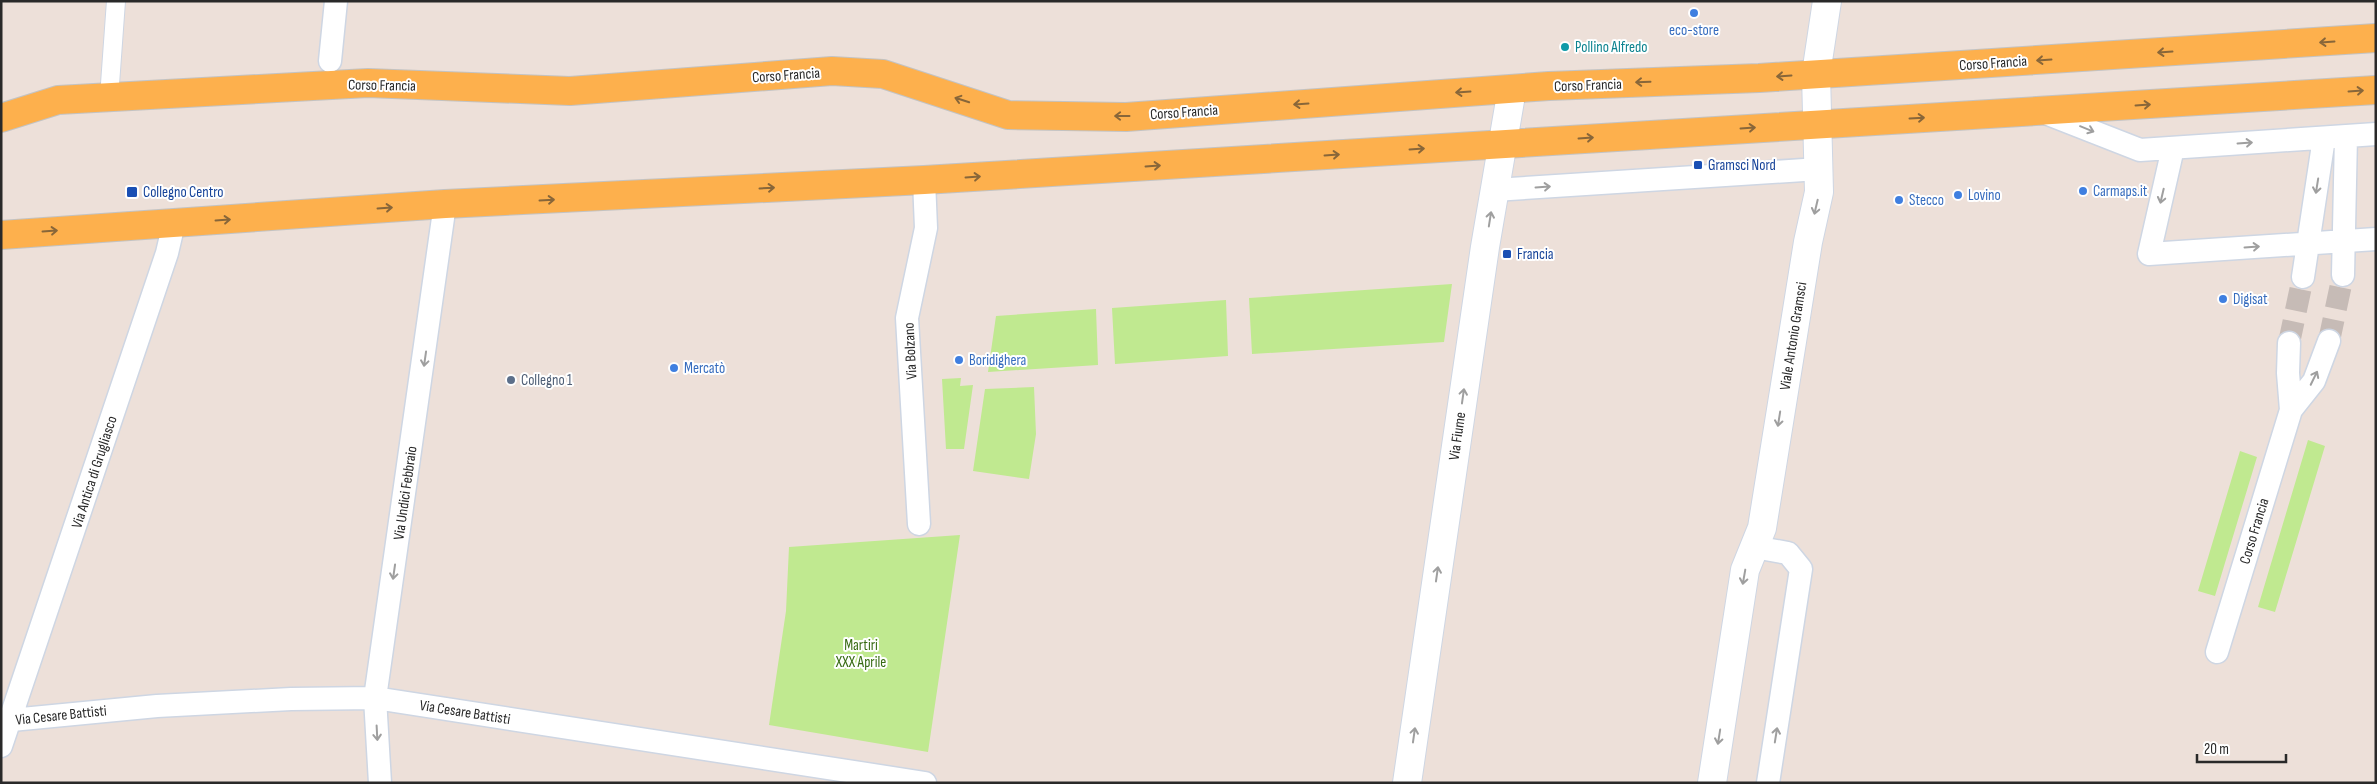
<svg xmlns="http://www.w3.org/2000/svg" width="2377" height="784" font-family="'Sofia Sans Condensed',sans-serif">
	<style>
		.green { fill: #c0e990 }
		.lines { fill: none; stroke-linecap: round; stroke-linejoin: round }
		.minor-tunnel { stroke: #c6bbb6; stroke-width: 22; stroke-dasharray: 22 11; stroke-linecap: butt }
		.pedestrian-casing { stroke: #ced6e3; stroke-width: 20 }
		.minor-casing { stroke: #ced6e3; stroke-width: 25 }
		.tertiary-casing { stroke: #ced6e3; stroke-width: 30 }
		.primary-casing { stroke: #c3c3c3; stroke-width: 30 }
		.pedestrian { stroke: #fff; stroke-width: 18 }
		.minor { stroke: #fff; stroke-width: 22 }
		.tertiary { stroke: #fff; stroke-width: 28 }
		.primary { stroke: #fdb04d; stroke-width: 28 }
		.oneway { stroke: #886639 }
		.oneway2 { stroke: #9f9f9f }
		.shop-dot { fill: #3f7fe0; stroke: #fff; stroke-width: 2 }
		.culture-dot { fill: #0f9aa8; stroke: #fff; stroke-width: 2 }
		.transit-dot { fill: #1a4fb4; stroke: #fff; stroke-width: 2 }
		.service-dot { fill: #5c6f8a; stroke: #fff; stroke-width: 2 }
		.labels { text-anchor: middle; stroke-width: 4; stroke-linejoin: round; paint-order: stroke }
		.shop-label { font-size: 15px; fill: #366cbe; stroke: #fff; text-anchor: start }
		.culture-label { font-size: 15px; fill: #0d838f; stroke: #fff; text-anchor: start }
		.street-label { font-size: 15px; fill: #292929; stroke: #fff }
		.transit-label { font-size: 15px; fill: #164399; stroke: #fff; text-anchor: start }
		.service-label { font-size: 15px; fill: #4e5e75; stroke: #fff; text-anchor: start }
		.park-label { font-size: 15px; fill: #376b13; stroke: #fff }
	</style>
	<rect width="100%" height="100%" fill="#ede0d9"/>
	<!-- green -->
	<path class="green" d="M 1452,284 L 1444,342 L 1252,354 L 1249,298 Z
		M 1226,300 L 1228,356 L 1115,364 L 1112,308 Z
		M 1096,309 L 1098,365 L 988,372 L 996,316 Z
		M 961,378 L 960,386 L 973,385 L 964,449 L 946,449 L 942,379 Z
		M 1034,387 L 1036,434 L 1029,479 L 973,471 L 985,389 Z
		M 2308,440 L 2325,446 L 2275,612 L 2258,607 Z
		M 2240,451 L 2257,457 L 2215,596 L 2198,591 Z
		M 960,535 L 928,752 L 769,725 L 786,611 L 789,547 Z"/>
	<g class="lines">
		<!-- minor-tunnel -->
		<path class="minor-tunnel" d="M 2329,341 L 2343,275
			M 2289,343 L 2303,277"/>
		<defs>
			<path id="pedestrian" d="M 109,98 L 116,1"/>
			<path id="minor" d="M 330,61 L 336,1
				M 2043,112 L 2140,150 L 2376,134
				M 2173,148 L 2149,254 L 2376,239
				M 1494,190 L 1819,169
				M 2343,275 L 2346,136
				M 2303,277 L 2324,138
				M 2289,343 L 2288,373 L 2291,410
				M 919,524 L 907,318 L 926,228 L 924,180
				M 1754,547 L 1788,553 L 1801,569 L 1768,783
				M 2217,652 L 2291,410 L 2314,381 L 2329,341
				M 1,721 L 157,706 L 291,699 L 375,698 L 925,783
				M 1,746 L 167,253 L 174,223
				M 380,783 L 375,698 L 445,204"/>
			<path id="tertiary" d="M 1407,783 L 1485,247 L 1512,89
				M 1712,783 L 1745,570 L 1762,528 L 1808,242 L 1819,192 L 1816,74 L 1827,1"/>
			<path id="primary" d="M 1,118 L 58,100 L 368,83 L 570,91 L 832,71 L 883,74 L 1008,115 L 1126,117 L 1549,86 L 1759,78 L 2376,38
				M 1,235 L 445,204 L 924,180 L 2376,90"/>
		</defs>
		<!-- pedestrian casing -->
		<use href="#pedestrian" class="pedestrian-casing"/>
		<!-- minor casing -->
		<use href="#minor" class="minor-casing"/>
		<!-- tertiary casing -->
		<use href="#tertiary" class="tertiary-casing"/>
		<!-- primary casing -->
		<use href="#primary" class="primary-casing"/>
		<!-- pedestrian -->
		<use href="#pedestrian" class="pedestrian"/>
		<!-- minor -->
		<use href="#minor" class="minor"/>
		<!-- tertiary -->
		<use href="#tertiary" class="tertiary"/>
		<!-- primary -->
		<use href="#primary" class="primary"/>
	</g>
	<!-- one-way arrows -->
	<defs><path id="oneway-shaft" d="M-6 0H5M1.5-3L5.5 0L1.5 3" fill="none" stroke-width="1.6" stroke-linecap="round" stroke-linejoin="round" transform="scale(1.25)"/></defs>
	<g class="oneway">
		<use href="#oneway-shaft" transform="translate(2327 42) rotate(176)"/>
		<use href="#oneway-shaft" transform="translate(2165 52) rotate(176)"/>
		<use href="#oneway-shaft" transform="translate(2044 60) rotate(176)"/>
		<use href="#oneway-shaft" transform="translate(1784 76) rotate(176)"/>
		<use href="#oneway-shaft" transform="translate(1643 82) rotate(178)"/>
		<use href="#oneway-shaft" transform="translate(2356 91) rotate(-4)"/>
		<use href="#oneway-shaft" transform="translate(1463 92) rotate(176)"/>
		<use href="#oneway-shaft" transform="translate(962 100) rotate(-162)"/>
		<use href="#oneway-shaft" transform="translate(1301 104) rotate(176)"/>
		<use href="#oneway-shaft" transform="translate(2143 105) rotate(-4)"/>
		<use href="#oneway-shaft" transform="translate(1122 116) rotate(180)"/>
		<use href="#oneway-shaft" transform="translate(1917 118) rotate(-3)"/>
		<use href="#oneway-shaft" transform="translate(1748 128) rotate(-4)"/>
		<use href="#oneway-shaft" transform="translate(1586 138) rotate(-4)"/>
		<use href="#oneway-shaft" transform="translate(1417 149) rotate(-4)"/>
		<use href="#oneway-shaft" transform="translate(1332 155) rotate(-4)"/>
		<use href="#oneway-shaft" transform="translate(1153 166) rotate(-4)"/>
		<use href="#oneway-shaft" transform="translate(973 177) rotate(-4)"/>
		<use href="#oneway-shaft" transform="translate(767 188) rotate(-3)"/>
		<use href="#oneway-shaft" transform="translate(547 200) rotate(-3)"/>
		<use href="#oneway-shaft" transform="translate(385 208) rotate(-4)"/>
		<use href="#oneway-shaft" transform="translate(223 220) rotate(-4)"/>
		<use href="#oneway-shaft" transform="translate(50 231) rotate(-4)"/>
	</g>
	<g class="oneway2">
		<use href="#oneway-shaft" transform="translate(2087 129) rotate(22)"/>
		<use href="#oneway-shaft" transform="translate(2245 143) rotate(-4)"/>
		<use href="#oneway-shaft" transform="translate(2317 186) rotate(99)"/>
		<use href="#oneway-shaft" transform="translate(1543 187) rotate(-4)"/>
		<use href="#oneway-shaft" transform="translate(2162 196) rotate(103)"/>
		<use href="#oneway-shaft" transform="translate(1816 207) rotate(103)"/>
		<use href="#oneway-shaft" transform="translate(1490 219) rotate(-81)"/>
		<use href="#oneway-shaft" transform="translate(2252 247) rotate(-4)"/>
		<use href="#oneway-shaft" transform="translate(425 359) rotate(98)"/>
		<use href="#oneway-shaft" transform="translate(2314 378) rotate(-64)"/>
		<use href="#oneway-shaft" transform="translate(1463 396) rotate(-82)"/>
		<use href="#oneway-shaft" transform="translate(1779 419) rotate(99)"/>
		<use href="#oneway-shaft" transform="translate(394 572) rotate(98)"/>
		<use href="#oneway-shaft" transform="translate(1437 574) rotate(-82)"/>
		<use href="#oneway-shaft" transform="translate(1744 577) rotate(100)"/>
		<use href="#oneway-shaft" transform="translate(377 733) rotate(87)"/>
		<use href="#oneway-shaft" transform="translate(1414 735) rotate(-82)"/>
		<use href="#oneway-shaft" transform="translate(1776 735) rotate(-81)"/>
		<use href="#oneway-shaft" transform="translate(1719 737) rotate(99)"/>
	</g>
	<!-- markers -->
	<g class="shop-dot">
		<circle cx="1694" cy="13" r="5"/>
		<circle cx="2083" cy="191" r="5"/>
		<circle cx="1958" cy="195" r="5"/>
		<circle cx="1899" cy="200" r="5"/>
		<circle cx="2223" cy="299" r="5"/>
		<circle cx="959" cy="360" r="5"/>
		<circle cx="674" cy="368" r="5"/>
	</g>
	<circle class="culture-dot" cx="1565" cy="47" r="5"/>
	<g class="transit-dot">
		<rect x="1693" y="160" width="10" height="10" rx="2.5"/>
		<rect x="126" y="186" width="12" height="12" rx="2.5"/>
		<rect x="1502" y="249" width="10" height="10" rx="2.5"/>
	</g>
	<circle class="service-dot" cx="511" cy="380" r="5"/>
	<g class="labels">
		<!-- shop labels -->
		<g class="shop-label">
			<text x="1694" y="35" text-anchor="middle">eco-store</text>
			<text x="2093" y="196">Carmaps.it</text>
			<text x="1968" y="200">Lovino</text>
			<text x="1909" y="205">Stecco</text>
			<text x="2233" y="304">Digisat</text>
			<text x="969" y="365">Boridighera</text>
			<text x="684" y="373">Mercatò</text>
		</g>
		<!-- culture labels -->
		<g class="culture-label">
			<text x="1575" y="52">Pollino Alfredo</text>
		</g>
		<!-- street labels -->
		<g class="street-label">
			<text transform="translate(1993 63) rotate(-4)" y="5">Corso Francia</text>
			<text transform="translate(786 75) rotate(-4)" y="5">Corso Francia</text>
			<text transform="translate(382 85) rotate(1)" y="5">Corso Francia</text>
			<text transform="translate(1588 85) rotate(-2)" y="5">Corso Francia</text>
			<text transform="translate(1184 112) rotate(-4)" y="5">Corso Francia</text>
			<text transform="translate(1793 336) rotate(-81)" y="5">Viale Antonio Gramsci</text>
			<text transform="translate(910 351) rotate(-93)" y="5">Via Bolzano</text>
			<text transform="translate(1457 436) rotate(-82)" y="5">Via Fiume</text>
			<text transform="translate(94 472) rotate(-72)" y="5">Via Antica di Grugliasco</text>
			<text transform="translate(405 493) rotate(-82)" y="5">Via Undici Febbraio</text>
			<text transform="translate(2254 531) rotate(-73)" y="5">Corso Francia</text>
			<text transform="translate(465 712) rotate(9)" y="5">Via Cesare Battisti</text>
			<text transform="translate(61 715) rotate(-6)" y="5">Via Cesare Battisti</text>
		</g>
		<!-- transit labels -->
		<g class="transit-label">
			<text x="1708" y="170">Gramsci Nord</text>
			<text x="143" y="197">Collegno Centro</text>
			<text x="1517" y="259">Francia</text>
		</g>
		<!-- service labels -->
		<g class="service-label">
			<text x="521" y="385">Collegno 1</text>
		</g>
		<!-- park labels -->
		<g class="park-label">
			<text x="861" y="650">Martiri<tspan x="861" dy="17">XXX Aprile</tspan></text>
		</g>
	</g>
	<!-- border -->
	<rect width="2377" height="784" fill="none" stroke="#292929" stroke-width="5"/>
	<!-- scale -->
	<path d="M2197 754v8h89v-8" fill="none" stroke="#292929" stroke-width="2.5"/>
	<text x="2204" y="754" font-size="15" fill="#292929" stroke="#ffffff" stroke-width="4" paint-order="stroke">20 m</text>
</svg>
